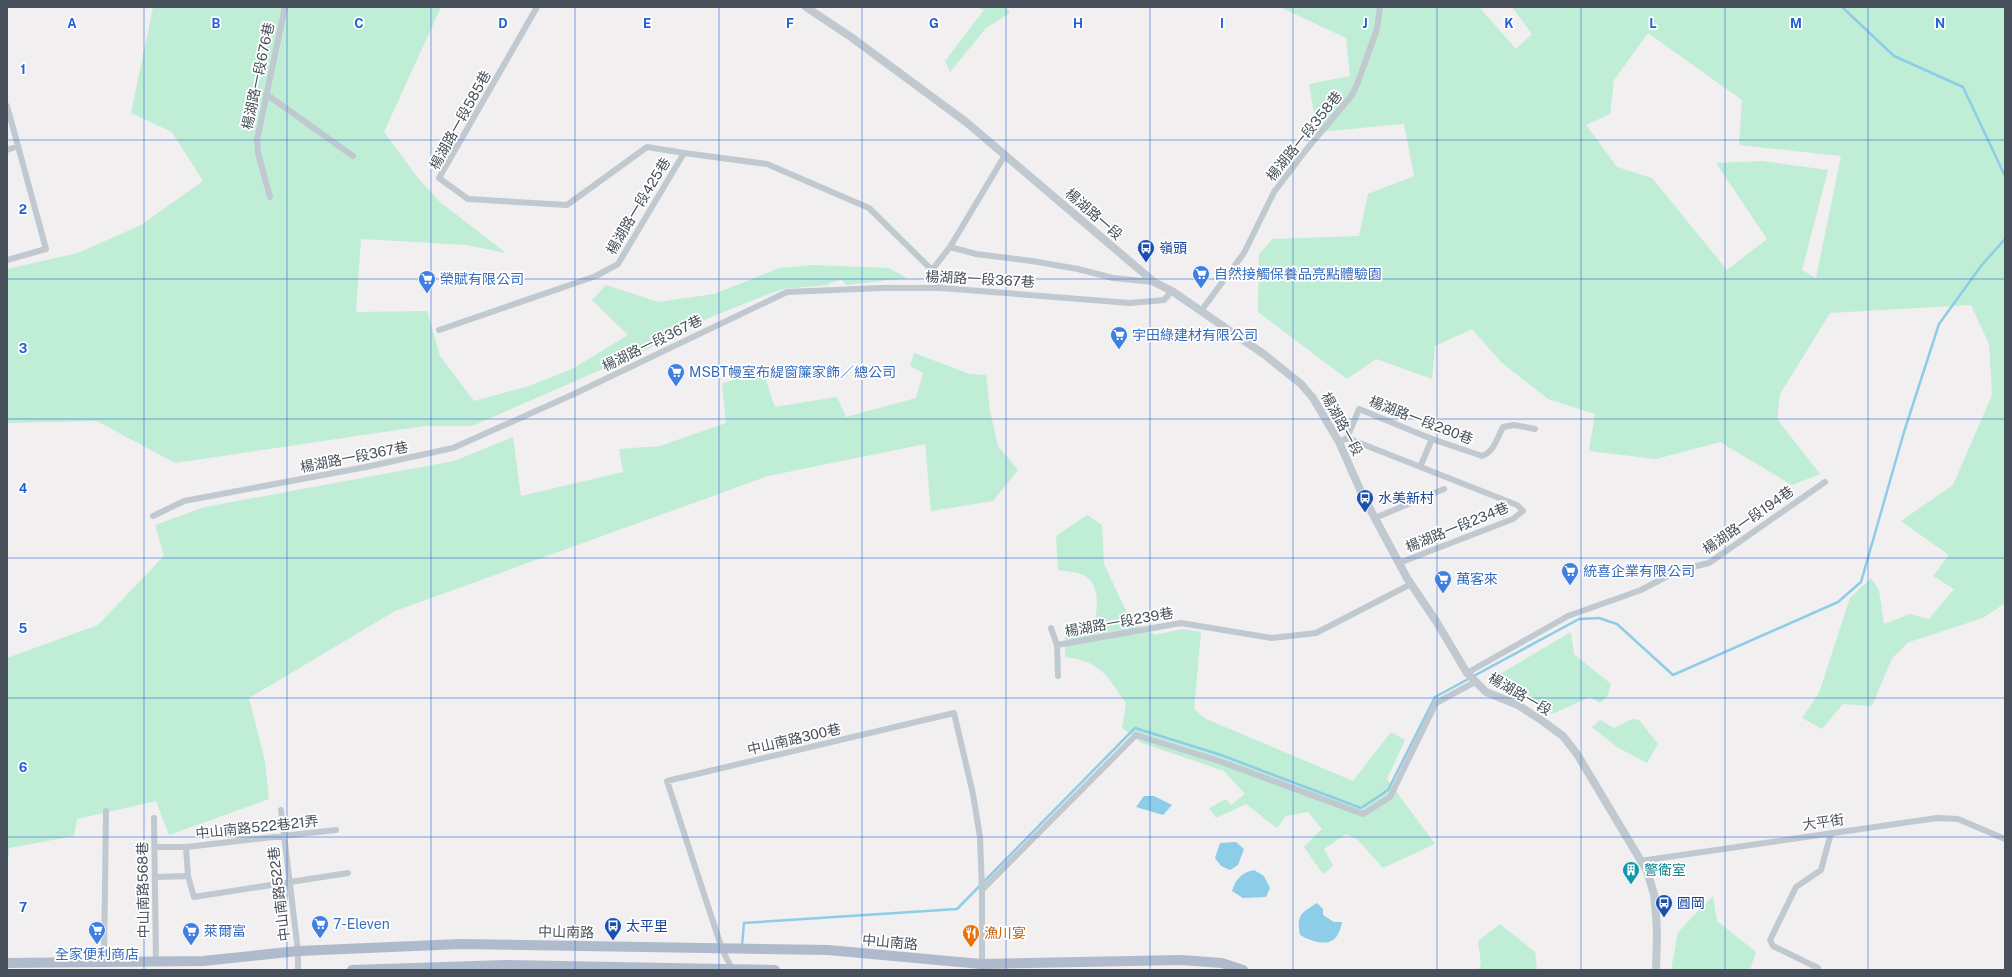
<svg xmlns="http://www.w3.org/2000/svg" width="2012" height="977" font-family="'Public Sans','Noto Sans TC',sans-serif">
	<style>
		.green { fill: #bfedd5; fill-rule: evenodd }
		.water { fill: #8dcde8 }
		.lines { fill: none; stroke-linecap: round; stroke-linejoin: round }
		.stream { stroke: #8dcde8; stroke-width: 2.5 }
		.minor { stroke: #c0c8d0; stroke-width: 6 }
		.tertiary { stroke: #c0c8d0; stroke-width: 8 }
		.primary { stroke: #afbbcc; stroke-width: 10 }
		.grid { fill: none; stroke: #2061d9; stroke-width: 1; stroke-opacity: 0.55 }
		.labels { text-anchor: middle; stroke-width: 3.5; stroke-linejoin: round; paint-order: stroke }
		.street-label { font-size: 14px; fill: #47505b; stroke: #fff }
		.transit-label { font-size: 14px; fill: #164399; stroke: #fff; text-anchor: start }
		.shop-label { font-size: 14px; fill: #366cbe; stroke: #fff; text-anchor: start }
		.culture-label { font-size: 14px; fill: #0d838f; stroke: #fff; text-anchor: start }
		.food-label { font-size: 14px; fill: #c56008; stroke: #fff; text-anchor: start }
		.grid-label { font-size: 13px; text-anchor: middle; font-weight: bold; fill: #2061d9; stroke: #fff; stroke-width: 3.5; stroke-linejoin: round; paint-order: stroke }
	</style>
	<rect width="100%" height="100%" fill="#f1efef"/>
	<!-- green -->
	<path class="green" d="M 153,7 L 441,7 L 384,132 L 418,178 L 440,202 L 506,253 L 466,245 L 361,239 L 356,312 L 427,311 L 440,356 L 474,401 L 529,386 L 572,369 L 628,335 L 592,300 L 606,285 L 658,302 L 714,294 L 780,268 L 812,265 L 889,268 L 907,278 L 847,285 L 841,280 L 830,283 L 828,285 L 782,289 L 713,316 L 635,355 L 472,426 L 424,426 L 175,463 L 97,421 L 7,423 L 7,269 L 78,253 L 141,225 L 203,181 L 172,132 L 131,113 Z
		M 978,7 L 1006,7 L 1010,13 L 986,28 L 950,72 L 945,61 L 984,10 Z
		M 1280,7 L 1479,7 L 1516,49 L 1532,34 L 1512,7 L 2005,7 L 2005,603 L 1983,618 L 1909,642 L 1892,658 L 1872,706 L 1843,704 L 1822,729 L 1802,718 L 1819,693 L 1850,598 L 1871,578 L 1879,590 L 1884,624 L 1910,614 L 1929,619 L 1954,589 L 1933,576 L 1949,555 L 1901,521 L 1953,485 L 1992,395 L 1989,344 L 1971,305 L 1830,313 L 1780,394 L 1777,419 L 1820,474 L 1792,485 L 1720,442 L 1656,459 L 1589,451 L 1595,414 L 1548,399 L 1501,362 L 1472,329 L 1435,346 L 1432,379 L 1376,359 L 1347,379 L 1258,312 L 1259,254 L 1273,239 L 1359,236 L 1368,194 L 1414,176 L 1404,124 L 1317,132 L 1309,84 L 1350,76 L 1346,38 ZM 1648,33 L 1742,100 L 1739,145 L 1841,156 L 1816,278 L 1802,270 L 1828,170 L 1762,161 L 1716,163 L 1767,239 L 1727,270 L 1652,178 L 1617,167 L 1586,125 L 1610,114 L 1614,80 Z
		M 914,353 L 970,374 L 986,375 L 990,411 L 998,446 L 1018,470 L 993,501 L 931,511 L 925,444 L 768,476 L 395,611 L 249,698 L 265,761 L 269,799 L 169,835 L 156,801 L 77,819 L 74,836 L 9,848 L 7,872 L 7,658 L 98,625 L 164,556 L 155,525 L 205,507 L 454,461 L 513,437 L 521,496 L 623,472 L 619,449 L 660,446 L 726,423 L 722,384 L 762,369 L 775,407 L 837,397 L 846,417 L 916,398 L 923,373 L 910,366 Z
		M 1087,515 L 1102,525 L 1104,564 L 1127,613 L 1132,620 L 1155,635 L 1182,629 L 1201,632 L 1194,709 L 1206,719 L 1353,781 L 1391,732 L 1405,740 L 1387,779 L 1435,844 L 1383,868 L 1357,839 L 1346,834 L 1324,849 L 1333,866 L 1323,874 L 1304,847 L 1322,829 L 1308,812 L 1286,816 L 1277,828 L 1246,804 L 1216,818 L 1209,808 L 1226,799 L 1231,805 L 1245,794 L 1224,771 L 1142,743 L 1122,728 L 1126,703 C 1107,676 1101,661 1065,657 L 1065,631 L 1094,627 C 1097,610 1102,584 1083,575 C 1076,572 1065,571 1058,570 L 1056,536 Z
		M 1571,632 L 1574,654 L 1611,684 L 1607,697 L 1600,703 L 1590,697 L 1552,714 L 1493,678 Z
		M 1632,719 L 1639,720 L 1658,744 L 1647,763 L 1617,747 L 1592,727 L 1600,720 L 1614,728 Z
		M 1713,896 L 1717,921 L 1756,952 L 1750,970 L 1671,970 L 1678,932 Z
		M 1500,924 L 1535,952 L 1537,970 L 1478,970 L 1481,964 L 1478,941 Z"/>
	<!-- water -->
	<path class="water" d="M 1144,796 L 1154,796 L 1172,805 L 1163,815 L 1136,807 Z
		M 1236,842 L 1244,849 L 1238,865 L 1230,870 L 1221,866 L 1215,858 L 1220,843 Z
		M 1254,870 L 1264,876 L 1270,888 L 1266,897 L 1243,898 L 1232,891 C 1236,879 1241,873 1254,870 Z
		M 1317,903 L 1323,909 L 1323,915 L 1334,922 L 1342,922 C 1341,926 1340,931 1338,934 C 1331,949 1310,941 1300,935 C 1296,915 1301,913 1317,903 Z"/>
	<g class="lines">
		<!-- stream -->
		<path class="stream" d="M 1842,7 L 1894,56 L 1963,87 L 2005,176
			M 742,946 L 744,923 L 957,909 L 1135,728 L 1221,755 L 1361,808 L 1388,790 L 1435,697 L 1579,619 L 1599,618 L 1617,624 L 1673,675 L 1838,602 L 1861,582 L 1904,432 L 1939,324 L 1981,266 L 2005,239"/>
		<!-- minor -->
		<path class="minor" d="M 537,7 L 439,178 L 468,199 L 567,205 L 647,147 L 684,153
			M 266,94 L 353,156
			M 7,106 L 18,146 L 7,150
			M 270,197 L 258,153 L 257,140 L 285,7
			M 950,247 L 976,254 L 1032,261 L 1078,269 L 1113,278 L 1154,282
			M 7,260 L 46,249 L 18,146
			M 932,270 L 950,247 L 1005,155
			M 1201,311 L 1244,253 L 1274,192 L 1306,150 L 1352,95 L 1358,82 L 1377,29 L 1380,7
			M 439,330 L 596,276 L 618,264 L 684,153 L 767,164 L 869,208 L 932,270 L 941,288
			M 1347,438 L 1517,505 L 1523,511 L 1513,519 L 1399,563
			M 1339,442 L 1347,438 L 1359,409 L 1432,439 L 1482,456 C 1494,452 1497,438 1503,427 L 1514,425 L 1535,429
			M 1420,467 L 1432,439
			M 153,516 L 184,501 L 366,467 L 453,448 L 574,394 L 787,292 L 881,288 L 941,288 L 1130,303 L 1164,300 L 1172,291
			M 1375,518 L 1444,489
			M 1051,628 L 1057,645 L 1058,676
			M 1057,645 L 1181,623 L 1272,638 L 1316,633 L 1411,584
			M 1467,673 L 1568,616 L 1641,590 L 1679,570 L 1709,563 L 1825,482
			M 281,810 L 298,951 L 298,970
			M 154,818 L 156,961
			M 336,830 L 186,847 L 188,876 L 194,897 L 348,873
			M 155,847 L 186,847
			M 1640,861 L 1937,818 L 1958,819 L 2005,839
			M 156,877 L 188,876
			M 104,962 L 106,811
			M 1818,968 L 1773,946 L 1770,940 L 1796,887 L 1821,870 L 1831,833
			M 732,969 L 722,949 L 667,781 L 954,713 L 973,794 L 980,837 L 982,890
			M 982,970 L 982,890 L 1136,735 L 1219,761 L 1363,814 L 1390,797 L 1436,703 L 1475,682"/>
		<!-- tertiary -->
		<path class="tertiary" d="M 806,7 L 851,37 L 966,122 L 1154,282 L 1172,291 L 1265,355 L 1301,384 L 1313,398 L 1339,442 L 1362,494 L 1407,578 L 1436,621 L 1467,673 L 1486,692 L 1518,705 L 1541,720 L 1563,736 L 1577,754 L 1647,871 L 1654,894 L 1656,915 L 1657,934 L 1656,970"/>
		<!-- primary -->
		<path class="primary" d="M 7,963 L 203,961 L 298,951 L 461,944 L 828,950 L 981,964 L 1181,960 L 1222,963 L 1243,970
			M 352,970 L 505,965 L 775,970"/>
	</g>
	<!-- grid -->
	<path class="grid" d="M 144,7 L 144,970M 287,7 L 287,970M 431,7 L 431,970M 575,7 L 575,970M 719,7 L 719,970M 862,7 L 862,970M 1006,7 L 1006,970M 1150,7 L 1150,970M 1293,7 L 1293,970M 1437,7 L 1437,970M 1581,7 L 1581,970M 1725,7 L 1725,970M 1868,7 L 1868,970M 7,140 L 2005,140M 7,279 L 2005,279M 7,419 L 2005,419M 7,558 L 2005,558M 7,698 L 2005,698M 7,837 L 2005,837"/>
	<!-- icons -->
	<defs>
		<symbol id="bus-pin" viewBox="-11 -11 22 30"><path d="M0 17L-7.5 6A9.5 9.5 0 1 1 7.5 6Z" fill="#1a4fb4" stroke="#fff"/><path d="M-5-6H5V4H4V6H2V4H-2V6H-4V4H-5ZM-3.5-4V0h7V-4ZM-3.5 1.2v1.5H-2V1.2ZM2 1.2v1.5H3.5V1.2Z" fill="#fff"/></symbol>
		<symbol id="supermarket-pin" viewBox="-11 -11 22 30"><path d="M0 17L-7.5 6A9.5 9.5 0 1 1 7.5 6Z" fill="#3f7fe0" stroke="#fff"/><path d="M-6-5.5h2.5l.6 2H6L4.5 2H-2.5L-4.4-4H-6ZM-1.5 3.2a1.3 1.3 0 1 0 .1 0ZM3 3.2a1.3 1.3 0 1 0 .1 0Z" fill="#fff"/></symbol>
		<symbol id="building-pin" viewBox="-11 -11 22 30"><path d="M0 17L-7.5 6A9.5 9.5 0 1 1 7.5 6Z" fill="#0f9aa8" stroke="#fff"/><path d="M-4-6H4V6H1V3H-1V6H-4ZM-2.5-4.3h1.7v1.8h-1.7ZM.8-4.3h1.7v1.8H.8ZM-2.5-1h1.7V.8h-1.7ZM.8-1h1.7V.8H.8Z" fill="#fff"/></symbol>
		<symbol id="restaurant-pin" viewBox="-11 -11 22 30"><path d="M0 17L-7.5 6A9.5 9.5 0 1 1 7.5 6Z" fill="#e8710a" stroke="#fff"/><path d="M-5-6h1v4h1v-4h1v4h1v-4h1v5L-1.5 .5V6h-2V.5L-5-1ZM5-6V6H3V1.5H1.5Q1.5-4 5-6Z" fill="#fff"/></symbol>
	</defs>
	<g fill-rule="evenodd">
		<use href="#bus-pin" x="1136" y="238" width="20" height="27"/>
		<use href="#supermarket-pin" x="1191" y="264" width="20" height="27"/>
		<use href="#supermarket-pin" x="417" y="269" width="20" height="27"/>
		<use href="#supermarket-pin" x="1109" y="325" width="20" height="27"/>
		<use href="#supermarket-pin" x="666" y="362" width="20" height="27"/>
		<use href="#bus-pin" x="1355" y="488" width="20" height="27"/>
		<use href="#supermarket-pin" x="1560" y="561" width="20" height="27"/>
		<use href="#supermarket-pin" x="1433" y="569" width="20" height="27"/>
		<use href="#building-pin" x="1621" y="860" width="20" height="27"/>
		<use href="#bus-pin" x="1654" y="893" width="20" height="27"/>
		<use href="#supermarket-pin" x="310" y="914" width="20" height="27"/>
		<use href="#bus-pin" x="603" y="916" width="20" height="27"/>
		<use href="#supermarket-pin" x="87" y="920" width="20" height="27"/>
		<use href="#supermarket-pin" x="181" y="921" width="20" height="27"/>
		<use href="#restaurant-pin" x="961" y="923" width="20" height="27"/>
	</g>
	<g class="labels">
		<!-- street labels -->
		<g class="street-label">
			<text transform="translate(258 76) rotate(-78)" y="5">楊湖路一段676巷</text>
			<text transform="translate(460 120) rotate(-61)" y="5">楊湖路一段585巷</text>
			<text transform="translate(1304 136) rotate(-51)" y="5">楊湖路一段358巷</text>
			<text transform="translate(638 206) rotate(-59)" y="5">楊湖路一段425巷</text>
			<text transform="translate(1094 214) rotate(41)" y="5">楊湖路一段</text>
			<text transform="translate(980 279) rotate(3)" y="5">楊湖路一段367巷</text>
			<text transform="translate(652 343) rotate(-26)" y="5">楊湖路一段367巷</text>
			<text transform="translate(1421 420) rotate(21)" y="5">楊湖路一段280巷</text>
			<text transform="translate(1342 424) rotate(61)" y="5">楊湖路一段</text>
			<text transform="translate(354 457) rotate(-11)" y="5">楊湖路一段367巷</text>
			<text transform="translate(1748 520) rotate(-35)" y="5">楊湖路一段194巷</text>
			<text transform="translate(1457 527) rotate(-22)" y="5">楊湖路一段234巷</text>
			<text transform="translate(1119 622) rotate(-10)" y="5">楊湖路一段239巷</text>
			<text transform="translate(1520 694) rotate(30)" y="5">楊湖路一段</text>
			<text transform="translate(794 739) rotate(-13)" y="5">中山南路300巷</text>
			<text transform="translate(1823 822) rotate(-8)" y="5">大平街</text>
			<text transform="translate(257 827) rotate(-6)" y="5">中山南路522巷21弄</text>
			<text transform="translate(143 890) rotate(-91)" y="5">中山南路568巷</text>
			<text transform="translate(279 894) rotate(-97)" y="5">中山南路522巷</text>
			<text transform="translate(566 932) rotate(1)" y="5">中山南路</text>
			<text transform="translate(890 942) rotate(5)" y="5">中山南路</text>
		</g>
		<!-- transit labels -->
		<g class="transit-label">
			<text x="1159" y="253">嶺頭</text>
			<text x="1378" y="503">水美新村</text>
			<text x="1677" y="908">圓岡</text>
			<text x="626" y="931">太平里</text>
		</g>
		<!-- shop labels -->
		<g class="shop-label">
			<text x="1214" y="279">自然接觸保養品亮點體驗園</text>
			<text x="440" y="284">榮賦有限公司</text>
			<text x="1132" y="340">宇田綠建材有限公司</text>
			<text x="689" y="377">MSBT幔室布緹窗簾家飾／總公司</text>
			<text x="1583" y="576">統喜企業有限公司</text>
			<text x="1456" y="584">萬客來</text>
			<text x="333" y="929">7-Eleven</text>
			<text x="204" y="936">萊爾富</text>
			<text x="97" y="959" text-anchor="middle">全家便利商店</text>
		</g>
		<!-- culture labels -->
		<g class="culture-label">
			<text x="1644" y="875">警衛室</text>
		</g>
		<!-- food labels -->
		<g class="food-label">
			<text x="984" y="938">漁川宴</text>
		</g>
	</g>
	<g class="grid-label">
		<text x="72" y="28">A</text>
		<text x="216" y="28">B</text>
		<text x="359" y="28">C</text>
		<text x="503" y="28">D</text>
		<text x="647" y="28">E</text>
		<text x="790" y="28">F</text>
		<text x="934" y="28">G</text>
		<text x="1078" y="28">H</text>
		<text x="1222" y="28">I</text>
		<text x="1365" y="28">J</text>
		<text x="1509" y="28">K</text>
		<text x="1653" y="28">L</text>
		<text x="1796" y="28">M</text>
		<text x="1940" y="28">N</text>
		<text x="23" y="74">1</text>
		<text x="23" y="214">2</text>
		<text x="23" y="353">3</text>
		<text x="23" y="493">4</text>
		<text x="23" y="633">5</text>
		<text x="23" y="772">6</text>
		<text x="23" y="912">7</text>
	</g>
	<!-- border -->
	<rect width="2012" height="977" fill="none" stroke="#47505b" stroke-width="16"/>
</svg>
